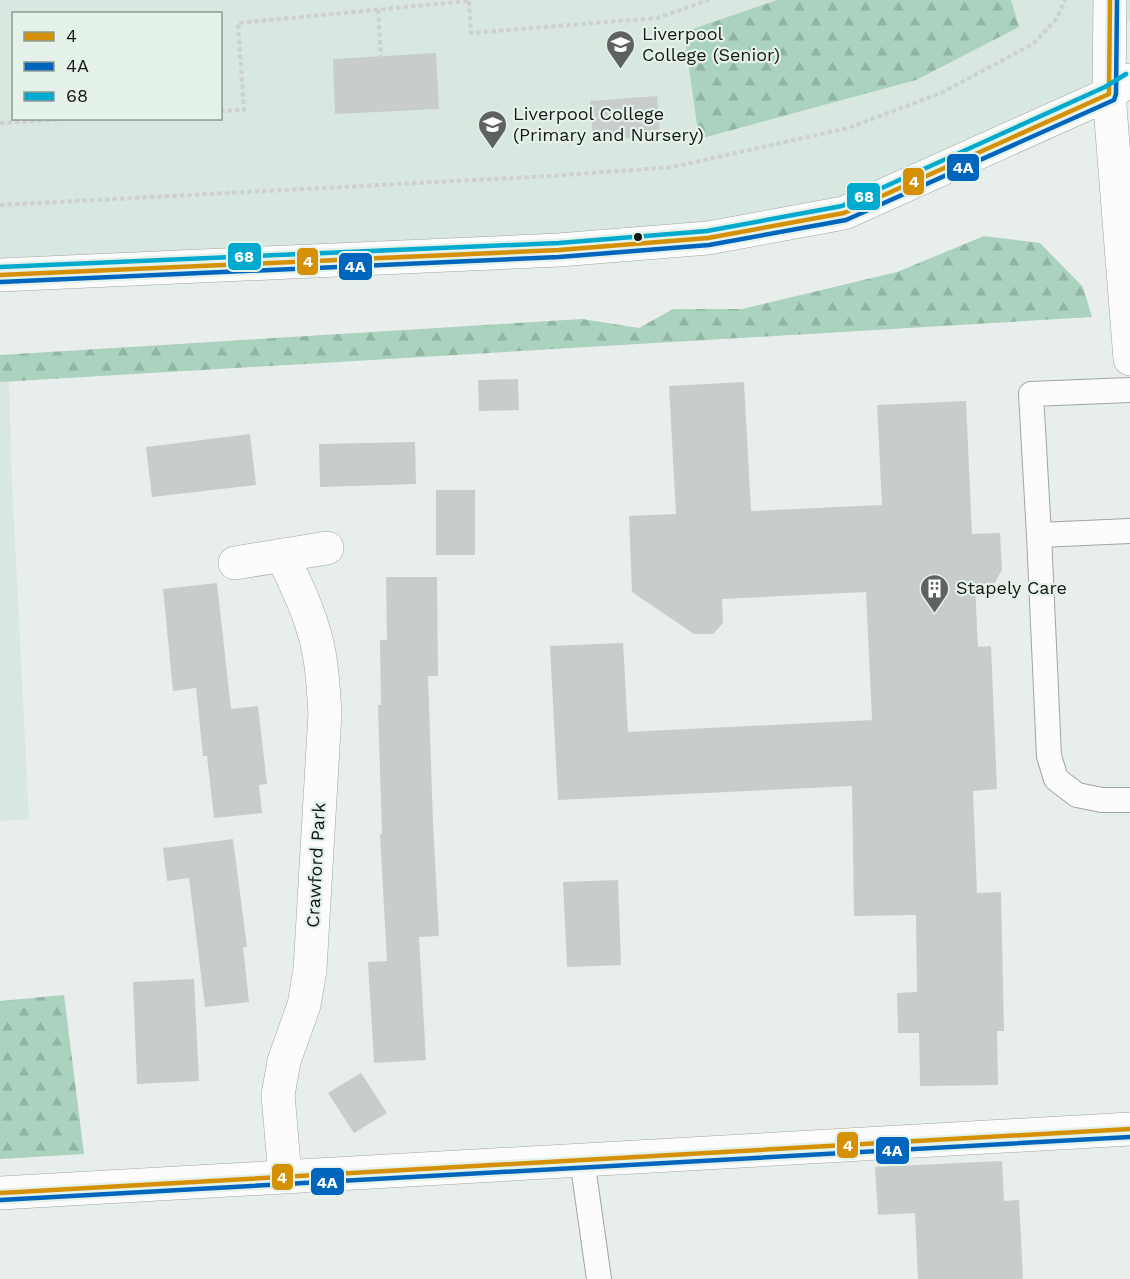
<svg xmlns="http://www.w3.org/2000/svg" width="1130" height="1279" font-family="'Work Sans',sans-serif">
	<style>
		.built { fill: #d8e7df; fill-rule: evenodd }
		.forest { fill: url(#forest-firs) }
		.building { fill: #c8cdcb }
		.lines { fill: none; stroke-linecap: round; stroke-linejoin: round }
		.service-casing { stroke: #a0a5a2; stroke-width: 26 }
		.minor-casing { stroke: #a0a5a2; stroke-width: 34 }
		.tertiary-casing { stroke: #a0a5a2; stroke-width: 34 }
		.primary-casing { stroke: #a0a5a2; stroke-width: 34 }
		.path { stroke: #cfd1d0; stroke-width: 4; stroke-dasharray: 4.5 3; stroke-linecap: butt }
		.service { stroke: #fcfcfc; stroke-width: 24 }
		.minor { stroke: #fcfcfc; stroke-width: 33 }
		.tertiary { stroke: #fcfcfc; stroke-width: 33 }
		.primary { stroke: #fcfcfc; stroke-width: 33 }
		.bus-1-casing { stroke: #e4f2ea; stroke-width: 9 }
		.bus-2-casing { stroke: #e4f2ea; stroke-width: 9 }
		.bus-3-casing { stroke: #e4f2ea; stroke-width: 9 }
		.bus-1 { stroke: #d59103; stroke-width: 4.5 }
		.bus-2 { stroke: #0065bd; stroke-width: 4.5 }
		.bus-3 { stroke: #00a9ce; stroke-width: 4.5 }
		.bus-dot { fill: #131816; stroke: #e4f2ea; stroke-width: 2 }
		.labels { text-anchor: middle; stroke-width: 4.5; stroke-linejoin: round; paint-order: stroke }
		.poi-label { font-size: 18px; fill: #131816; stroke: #e4f2ea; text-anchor: start }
		.street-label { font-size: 18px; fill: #131816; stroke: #e4f2ea }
		.line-badge { stroke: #e4f2ea; stroke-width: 2 }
		.badge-label { font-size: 16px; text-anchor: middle; font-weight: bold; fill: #fff }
	</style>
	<defs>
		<pattern id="forest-firs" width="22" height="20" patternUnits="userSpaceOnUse" patternTransform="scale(1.5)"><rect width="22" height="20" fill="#abd2be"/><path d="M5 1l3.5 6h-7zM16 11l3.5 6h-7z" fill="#92b4a3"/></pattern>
	</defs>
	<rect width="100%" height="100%" fill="#e8eeeb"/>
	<!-- built -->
	<path class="built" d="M 0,0 L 1130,0 L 1130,21 L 1110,30 L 1109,94 L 844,213 L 0,275 ZM 14,14 L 220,14 L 220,118 L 14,118 Z
		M 0,355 L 8,355 L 12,485 L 29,819 L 0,821 Z"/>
	<!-- forest -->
	<path class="forest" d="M 777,0 L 1011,0 L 1019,27 L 916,80 L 699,139 L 684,32 Z
		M 984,236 L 1040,243 L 1083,287 L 1092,317 L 0,382 L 0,355 L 582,319 L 639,328 L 673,309 L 742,309 L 897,272 Z
		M 64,995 L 84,1154 L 0,1159 L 0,1001 Z"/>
	<!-- building -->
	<path class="building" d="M 436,53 L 439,109 L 335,114 L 333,59 Z
		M 657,96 L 660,136 L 593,141 L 590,101 Z
		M 518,379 L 519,410 L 479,411 L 478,380 Z
		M 744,382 L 751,511 L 882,505 L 877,405 L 966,401 L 972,534 L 1000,533 L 1002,570 L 994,584 L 975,585 L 978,647 L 991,646 L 997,789 L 973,791 L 977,893 L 1001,892 L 1004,1031 L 997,1031 L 998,1085 L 920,1086 L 919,1033 L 898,1033 L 897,993 L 917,992 L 916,915 L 854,916 L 852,786 L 558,800 L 550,646 L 623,643 L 628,732 L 872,720 L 866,592 L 722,599 L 723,623 L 713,634 L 694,634 L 632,592 L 629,516 L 676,514 L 669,386 Z
		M 250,434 L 256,485 L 152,497 L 146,447 Z
		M 415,442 L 416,484 L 320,487 L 319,444 Z
		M 436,490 L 475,490 L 475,555 L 436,555 Z
		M 386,577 L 437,577 L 438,676 L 428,676 L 433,823 L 439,936 L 419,937 L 426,1060 L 374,1063 L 368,962 L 387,961 L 380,834 L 382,834 L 378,705 L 381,705 L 380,640 L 387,640 Z
		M 217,583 L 231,709 L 258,706 L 267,784 L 259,785 L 262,813 L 214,818 L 207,756 L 203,756 L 196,688 L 173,691 L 163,589 Z
		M 233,839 L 247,947 L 243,947 L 249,1002 L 205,1007 L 189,878 L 167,881 L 163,848 Z
		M 618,880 L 621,965 L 567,967 L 563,882 Z
		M 194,979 L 199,1081 L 137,1084 L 133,982 Z
		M 361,1073 L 387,1113 L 354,1133 L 328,1093 Z
		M 1002,1161 L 1004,1201 L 1019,1200 L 1023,1279 L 918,1279 L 915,1213 L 878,1215 L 875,1167 Z"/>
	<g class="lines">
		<defs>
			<path id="service" d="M 1130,390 L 1031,394 L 1039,535 L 1049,756 L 1056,779 L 1077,795 L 1102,800 L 1130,800
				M 1039,535 L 1130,531
				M 582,1159 L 599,1279"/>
			<path id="minor" d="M 282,555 C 293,579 306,603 313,629 C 322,656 323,685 325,713 L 310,970 L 304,1005 L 284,1061 L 278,1095 L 285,1176
				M 235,563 L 327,548"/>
			<path id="tertiary" d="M 1110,0 L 1109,94 L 1130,359
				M 0,1193 L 1130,1129"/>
			<path id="primary" d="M 0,275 L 559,250 L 708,238 L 844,213 L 1109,94 L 1130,80"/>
		</defs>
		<!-- service casing -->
		<use href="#service" class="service-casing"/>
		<!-- minor casing -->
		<use href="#minor" class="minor-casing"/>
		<!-- tertiary casing -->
		<use href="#tertiary" class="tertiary-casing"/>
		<!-- primary casing -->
		<use href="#primary" class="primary-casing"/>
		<!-- path -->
		<path class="path" d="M 469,1 L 471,33 L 657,18 L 709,0
			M 378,10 L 381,56
			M 220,111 L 244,110 L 238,23 L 469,1
			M 0,123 L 82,118
			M 0,205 L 551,176 L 673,167 L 848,128 L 941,93 L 1033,44 L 1057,18 L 1065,0"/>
		<!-- service -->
		<use href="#service" class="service"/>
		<!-- minor -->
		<use href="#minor" class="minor"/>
		<!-- tertiary -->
		<use href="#tertiary" class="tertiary"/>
		<!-- primary -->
		<use href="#primary" class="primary"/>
		<defs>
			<path id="bus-1" d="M 0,275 L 559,250 L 708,238 L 844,213 L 1109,94 L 1110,0
				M 0,1193 L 1130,1129"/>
			<path id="bus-2" d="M 0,282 L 559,257 L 709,245 L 846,220 L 1114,100 L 1116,94 L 1117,0
				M 0,1200 L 1130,1137"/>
			<path id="bus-3" d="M 0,267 L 559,243 L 707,231 L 842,206 L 1105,87 L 1126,74"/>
		</defs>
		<!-- bus-1 casing -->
		<use href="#bus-1" class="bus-1-casing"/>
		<!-- bus-2 casing -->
		<use href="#bus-2" class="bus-2-casing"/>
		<!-- bus-3 casing -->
		<use href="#bus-3" class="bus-3-casing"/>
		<!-- bus-1 -->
		<use href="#bus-1" class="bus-1"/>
		<!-- bus-2 -->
		<use href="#bus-2" class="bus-2"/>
		<!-- bus-3 -->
		<use href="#bus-3" class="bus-3"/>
	</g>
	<!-- icons -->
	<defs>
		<symbol id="school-pin" viewBox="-11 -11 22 30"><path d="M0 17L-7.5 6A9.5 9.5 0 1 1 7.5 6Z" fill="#5e6361" stroke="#e4f2ea"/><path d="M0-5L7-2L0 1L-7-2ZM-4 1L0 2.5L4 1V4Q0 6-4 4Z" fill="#fff"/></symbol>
		<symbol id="building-pin" viewBox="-11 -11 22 30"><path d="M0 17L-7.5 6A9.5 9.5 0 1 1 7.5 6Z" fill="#5e6361" stroke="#e4f2ea"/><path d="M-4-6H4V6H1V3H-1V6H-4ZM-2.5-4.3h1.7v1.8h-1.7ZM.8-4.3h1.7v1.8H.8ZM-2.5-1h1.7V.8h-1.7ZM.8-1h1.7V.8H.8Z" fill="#fff"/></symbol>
	</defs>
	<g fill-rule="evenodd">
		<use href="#school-pin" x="604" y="28" width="33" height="45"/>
		<use href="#school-pin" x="476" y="108" width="33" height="45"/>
		<use href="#building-pin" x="918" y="572" width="33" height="45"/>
	</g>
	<!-- markers -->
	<circle class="bus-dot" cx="638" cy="237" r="5"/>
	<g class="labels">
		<!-- poi labels -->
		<g class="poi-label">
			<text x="642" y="40">Liverpool<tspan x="642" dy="21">College (Senior)</tspan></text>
			<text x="513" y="120">Liverpool College<tspan x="513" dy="21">(Primary and Nursery)</tspan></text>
			<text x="956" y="594">Stapely Care</text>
		</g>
		<!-- street labels -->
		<g class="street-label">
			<text transform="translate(316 865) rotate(-87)" y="6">Crawford Park</text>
		</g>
	</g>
	<g class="line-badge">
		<rect x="946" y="153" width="34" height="29" rx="6" fill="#0065bd"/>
		<rect x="902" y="167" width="23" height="29" rx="6" fill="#d59103"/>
		<rect x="846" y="182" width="35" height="29" rx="6" fill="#00a9ce"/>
		<rect x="227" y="242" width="35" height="29" rx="6" fill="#00a9ce"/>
		<rect x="296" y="247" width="23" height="29" rx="6" fill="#d59103"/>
		<rect x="338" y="252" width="35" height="29" rx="6" fill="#0065bd"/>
		<rect x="836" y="1131" width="23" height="28" rx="6" fill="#d59103"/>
		<rect x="875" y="1136" width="35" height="29" rx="6" fill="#0065bd"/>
		<rect x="271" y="1163" width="23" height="28" rx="6" fill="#d59103"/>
		<rect x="310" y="1167" width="35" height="29" rx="6" fill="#0065bd"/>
	</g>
	<g class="badge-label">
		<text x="963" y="173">4A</text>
		<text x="914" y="187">4</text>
		<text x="864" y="202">68</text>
		<text x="244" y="262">68</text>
		<text x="308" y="267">4</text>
		<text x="355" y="272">4A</text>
		<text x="848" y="1151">4</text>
		<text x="892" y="1156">4A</text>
		<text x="282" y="1183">4</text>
		<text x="327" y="1188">4A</text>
	</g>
	<!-- legend -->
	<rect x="12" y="12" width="210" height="108" fill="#e4f2ea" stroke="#909b95" stroke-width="1.5"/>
	<rect x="24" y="32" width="30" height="9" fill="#d59103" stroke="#909b95" stroke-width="1.5"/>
	<text x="66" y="42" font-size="18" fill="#131816">4</text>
	<rect x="24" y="62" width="30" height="9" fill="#0065bd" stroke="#909b95" stroke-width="1.5"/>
	<text x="66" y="72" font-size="18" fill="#131816">4A</text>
	<rect x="24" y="92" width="30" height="9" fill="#00a9ce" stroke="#909b95" stroke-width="1.5"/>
	<text x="66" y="102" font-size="18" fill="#131816">68</text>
</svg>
